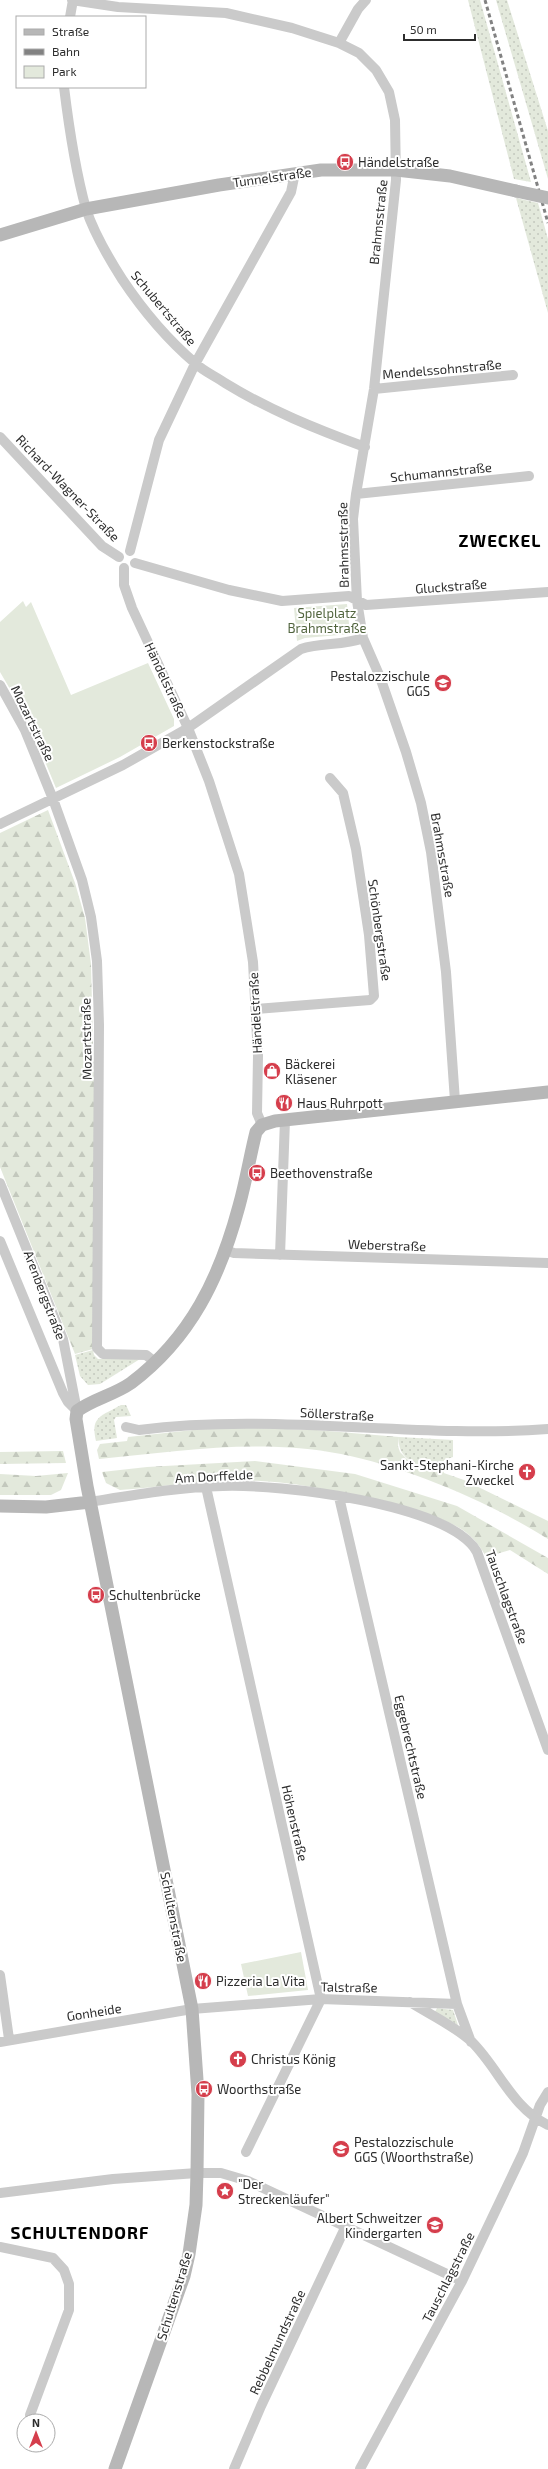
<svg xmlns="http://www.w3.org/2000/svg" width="548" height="2469" font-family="'Exo 2',sans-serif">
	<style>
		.grass { fill: url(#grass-dots) }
		.forest { fill: url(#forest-firs) }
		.green { fill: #e3e9dc }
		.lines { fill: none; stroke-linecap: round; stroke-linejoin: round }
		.street { stroke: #cacaca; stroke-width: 10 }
		.secondary { stroke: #b7b7b7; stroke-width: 13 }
		.rail { stroke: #828282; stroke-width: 3; stroke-dasharray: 4 3; stroke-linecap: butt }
		.secondary-bridge { stroke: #b7b7b7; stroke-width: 13 }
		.labels { text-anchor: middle; stroke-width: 4; stroke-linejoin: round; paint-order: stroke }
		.poi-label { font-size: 13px; fill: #2d2d2d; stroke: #fff; text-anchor: start }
		.street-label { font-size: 13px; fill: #2d2d2d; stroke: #fff }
		.park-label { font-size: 13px; fill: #51643e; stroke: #fff }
		.district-label { font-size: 17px; font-weight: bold; letter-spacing: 1px; fill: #000; stroke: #fff }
	</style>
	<defs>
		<pattern id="grass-dots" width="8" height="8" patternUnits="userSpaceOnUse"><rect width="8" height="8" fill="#e3e9dc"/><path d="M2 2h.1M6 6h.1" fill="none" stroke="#c3c8bd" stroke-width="1.8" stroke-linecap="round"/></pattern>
		<pattern id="forest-firs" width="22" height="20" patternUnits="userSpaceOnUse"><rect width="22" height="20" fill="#e3e9dc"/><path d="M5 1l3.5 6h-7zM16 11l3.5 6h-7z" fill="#c3c8bd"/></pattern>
	</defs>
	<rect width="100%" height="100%" fill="#fff"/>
	<!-- grass -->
	<path class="grass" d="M 468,0 L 480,0 L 531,182 L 514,179 Z
		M 496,0 L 507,0 L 548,131 L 548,179 Z
		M 516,198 L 538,203 L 548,239 L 548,313 Z
		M 93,1350 L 94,1355 L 98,1359 L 140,1359 L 100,1384 L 88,1385 L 80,1376 L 75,1355 Z
		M 121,1405 L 126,1405 L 131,1416 L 116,1417 L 114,1420 L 117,1438 L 96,1441 C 90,1416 102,1416 121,1405 Z
		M 399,1437 L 453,1440 L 453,1457 L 444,1460 L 444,1473 C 425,1467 396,1463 399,1437 Z
		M 437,2008 L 453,2010 L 458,2025 L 435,2012 Z"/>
	<!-- forest -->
	<path class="forest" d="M 48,810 L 75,883 L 85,918 L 91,964 L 95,1122 L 93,1349 L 75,1354 L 0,1167 L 0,833 Z
		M 221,1427 L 316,1430 L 399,1437 L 398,1446 L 400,1452 L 409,1461 L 464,1480 L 548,1521 L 548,1539 C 489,1502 410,1468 341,1454 C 262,1438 178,1451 99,1459 L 97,1450 L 100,1444 L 127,1441 L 128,1437 Z
		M 63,1451 L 66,1463 L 0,1464 L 0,1452 Z
		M 255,1461 L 355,1474 L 457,1506 L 548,1558 L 548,1574 L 510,1550 L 486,1557 C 467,1520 433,1517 395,1507 C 351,1495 307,1483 261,1481 C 214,1479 167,1486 120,1490 L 106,1483 L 102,1472 L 147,1467 Z
		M 68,1473 L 61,1490 L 51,1495 L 0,1495 L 0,1474 L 36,1476 Z"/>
	<!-- green -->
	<path class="green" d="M 23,601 L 26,607 L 31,602 L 71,695 L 148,663 L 174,719 L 174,726 L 120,757 L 56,788 L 27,718 L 0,672 L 0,622 Z
		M 347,604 L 350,634 L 305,638 L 297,641 L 294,608 Z
		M 301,1952 L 308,1990 L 248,1996 L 241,1964 Z"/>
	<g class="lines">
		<!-- street -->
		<path class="street" d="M 72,0 L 118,7 L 226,13 L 292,28 L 339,43 L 359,53 L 376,70 L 389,92 L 395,120 L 396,180 L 374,389 L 356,494 L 353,519 L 357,601 L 363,638 L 380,677 L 406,752 L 421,803 L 431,852 L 446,972 L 455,1101
			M 70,17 L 73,0
			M 339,43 L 358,9 L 366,0
			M 64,87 C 69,128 75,169 86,209 C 94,233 108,257 122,279 C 142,309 167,339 195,363 C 203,371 215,376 225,383 C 269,410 316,429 365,447
			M 374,389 L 513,375
			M 0,437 L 102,546 L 119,557
			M 356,494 L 529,476
			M 130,551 L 159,440 L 195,364 L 291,192 L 295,173
			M 135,563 L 229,590 L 282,601 L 349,596 L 366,605 L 548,592
			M 124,568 L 124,585 L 132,608 L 188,728 L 209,781 L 239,874 L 253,962 L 258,1056 L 257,1113 L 262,1125
			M 0,685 L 25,730 L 53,799 L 82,880 L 91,917 L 97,961 L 99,1025 L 97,1348 L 103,1354 L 146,1355 L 155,1362
			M 0,824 L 123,765 L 188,728 L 301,649 C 321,642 343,646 363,638
			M 256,1009 L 370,1000 L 374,996 L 369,935 L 356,849 L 343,793 L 330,778
			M 0,1183 L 63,1339 L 77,1411
			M 0,1241 L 63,1393 L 68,1402 L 77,1411
			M 225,1250 L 234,1253 L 548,1263
			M 280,1255 L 285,1120
			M 126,1427 L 139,1430 C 275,1412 412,1439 548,1429
			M 206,1487 L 321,1999 L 246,2152
			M 339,1497 L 457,2004
			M 90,1502 C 134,1495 179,1487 223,1486 C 277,1484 450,1503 477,1552 L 548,1750
			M 0,1975 L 9,2039
			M 410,2002 C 429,2014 455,2026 472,2042 C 499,2069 512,2108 548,2125
			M 0,2042 L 192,2009 L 321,1999 L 457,2004 L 471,2042
			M 0,2193 L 113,2179 L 197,2173 L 221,2173 L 248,2181 L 462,2281
			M 0,2247 L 53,2258 L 64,2270 L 69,2284 L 69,2310 L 30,2415
			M 234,2469 L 261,2406 L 345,2228
			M 360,2469 L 462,2281 L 523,2153 L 540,2105 L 548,2092"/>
		<!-- secondary -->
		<path class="secondary" d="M 0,235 L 86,209 L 219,185 L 321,170 L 396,170 L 450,176 L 516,191
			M 0,1506 L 46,1507 L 90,1502
			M 115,2469 L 184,2276 L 189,2254 L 196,2205 L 197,2173 L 198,2094 L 192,2009 L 87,1486 L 76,1419 L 77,1411 C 93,1399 114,1395 131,1383 C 191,1338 220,1277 239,1206 C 246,1181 250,1156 256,1132 L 262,1125 L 275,1121 L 548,1092"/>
		<!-- rail -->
		<path class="rail" d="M 485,0 L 548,223"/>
		<!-- secondary-bridge -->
		<path class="secondary-bridge" d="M 516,191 L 548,198"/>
	</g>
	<!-- icons -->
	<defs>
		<symbol id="bus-disc" viewBox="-11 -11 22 22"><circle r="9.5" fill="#d53e4c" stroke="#fff"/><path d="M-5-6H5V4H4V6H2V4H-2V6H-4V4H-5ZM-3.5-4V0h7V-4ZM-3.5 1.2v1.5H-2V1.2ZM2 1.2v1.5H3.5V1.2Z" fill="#fff"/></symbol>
		<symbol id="school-disc" viewBox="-11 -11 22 22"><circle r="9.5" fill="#d53e4c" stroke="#fff"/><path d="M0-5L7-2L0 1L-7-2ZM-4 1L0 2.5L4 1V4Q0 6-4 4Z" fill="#fff"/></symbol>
		<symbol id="shop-disc" viewBox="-11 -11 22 22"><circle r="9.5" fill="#d53e4c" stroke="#fff"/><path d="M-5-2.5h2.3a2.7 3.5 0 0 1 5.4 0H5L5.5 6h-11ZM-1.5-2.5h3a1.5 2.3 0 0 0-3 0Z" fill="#fff"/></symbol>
		<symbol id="restaurant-disc" viewBox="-11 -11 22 22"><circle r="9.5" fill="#d53e4c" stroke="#fff"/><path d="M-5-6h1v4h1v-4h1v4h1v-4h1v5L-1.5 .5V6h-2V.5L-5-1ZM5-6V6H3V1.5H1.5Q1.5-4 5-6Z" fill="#fff"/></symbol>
		<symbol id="church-disc" viewBox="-11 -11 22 22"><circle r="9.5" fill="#d53e4c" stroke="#fff"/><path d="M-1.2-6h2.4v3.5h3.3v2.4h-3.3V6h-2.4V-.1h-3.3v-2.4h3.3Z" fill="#fff"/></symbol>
		<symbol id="sight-disc" viewBox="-11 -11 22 22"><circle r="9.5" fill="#d53e4c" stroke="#fff"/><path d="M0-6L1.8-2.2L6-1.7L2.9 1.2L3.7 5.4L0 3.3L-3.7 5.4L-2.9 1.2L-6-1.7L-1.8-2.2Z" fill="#fff"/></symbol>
	</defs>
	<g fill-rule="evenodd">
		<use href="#bus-disc" x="335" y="152" width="20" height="20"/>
		<use href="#school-disc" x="433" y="673" width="20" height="20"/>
		<use href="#bus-disc" x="139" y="733" width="20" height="20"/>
		<use href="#shop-disc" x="262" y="1061" width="20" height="20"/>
		<use href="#restaurant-disc" x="274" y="1093" width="20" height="20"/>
		<use href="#bus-disc" x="247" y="1163" width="20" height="20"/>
		<use href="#church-disc" x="517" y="1462" width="20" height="20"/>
		<use href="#bus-disc" x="86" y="1585" width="20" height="20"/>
		<use href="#restaurant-disc" x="193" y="1971" width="20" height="20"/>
		<use href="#church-disc" x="228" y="2049" width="20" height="20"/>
		<use href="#bus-disc" x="194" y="2079" width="20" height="20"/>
		<use href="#school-disc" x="331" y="2139" width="20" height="20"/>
		<use href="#sight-disc" x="215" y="2181" width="20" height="20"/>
		<use href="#school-disc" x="425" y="2215" width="20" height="20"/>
	</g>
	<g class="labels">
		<!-- poi labels -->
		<g class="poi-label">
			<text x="358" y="167">Händelstraße</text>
			<text x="430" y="681" text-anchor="end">Pestalozzischule<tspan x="430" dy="15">GGS</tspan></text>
			<text x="162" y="748">Berkenstockstraße</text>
			<text x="285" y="1069">Bäckerei<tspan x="285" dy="15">Kläsener</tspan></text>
			<text x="297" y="1108">Haus Ruhrpott</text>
			<text x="270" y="1178">Beethovenstraße</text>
			<text x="514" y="1470" text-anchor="end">Sankt-Stephani-Kirche<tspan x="514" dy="15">Zweckel</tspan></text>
			<text x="109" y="1600">Schultenbrücke</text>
			<text x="216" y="1986">Pizzeria La Vita</text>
			<text x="251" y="2064">Christus König</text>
			<text x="217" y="2094">Woorthstraße</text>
			<text x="354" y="2147">Pestalozzischule<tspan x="354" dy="15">GGS (Woorthstraße)</tspan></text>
			<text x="238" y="2189">"Der<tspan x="238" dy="15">Streckenläufer"</tspan></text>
			<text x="422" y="2223" text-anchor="end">Albert Schweitzer<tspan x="422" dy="15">Kindergarten</tspan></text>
		</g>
		<!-- street labels -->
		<g class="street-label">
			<text transform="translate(272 177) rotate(-8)" y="5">Tunnelstraße</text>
			<text transform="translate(378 222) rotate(-84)" y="5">Brahmsstraße</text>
			<text transform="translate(164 308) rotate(50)" y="5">Schubertstraße</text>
			<text transform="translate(442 369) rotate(-5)" y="5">Mendelssohnstraße</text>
			<text transform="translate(441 472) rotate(-6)" y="5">Schumannstraße</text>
			<text transform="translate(68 488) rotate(46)" y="5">Richard-Wagner-Straße</text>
			<text transform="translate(343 545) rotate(-91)" y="5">Brahmsstraße</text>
			<text transform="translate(451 586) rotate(-4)" y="5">Gluckstraße</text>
			<text transform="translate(166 680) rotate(65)" y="5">Händelstraße</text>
			<text transform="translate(33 723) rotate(64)" y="5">Mozartstraße</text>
			<text transform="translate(443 855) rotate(80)" y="5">Brahmsstraße</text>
			<text transform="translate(380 930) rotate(82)" y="5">Schönbergstraße</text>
			<text transform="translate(255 1013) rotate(-93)" y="5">Händelstraße</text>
			<text transform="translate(86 1039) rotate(-91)" y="5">Mozartstraße</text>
			<text transform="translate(387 1245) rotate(2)" y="5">Weberstraße</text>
			<text transform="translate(45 1295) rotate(69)" y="5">Arenbergstraße</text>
			<text transform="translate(337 1414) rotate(3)" y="5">Söllerstraße</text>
			<text transform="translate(214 1476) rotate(-3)" y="5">Am Dorffelde</text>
			<text transform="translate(507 1597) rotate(70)" y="5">Tauschlagstraße</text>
			<text transform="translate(411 1747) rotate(77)" y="5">Eggebrechtstraße</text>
			<text transform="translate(295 1823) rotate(77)" y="5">Höhenstraße</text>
			<text transform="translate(174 1917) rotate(79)" y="5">Schultenstraße</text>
			<text transform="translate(349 1987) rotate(1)" y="5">Talstraße</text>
			<text transform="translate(94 2012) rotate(-9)" y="5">Gonheide</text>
			<text transform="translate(448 2277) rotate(-63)" y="5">Tauschlagstraße</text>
			<text transform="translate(174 2296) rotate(-73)" y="5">Schultenstraße</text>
			<text transform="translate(277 2342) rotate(-65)" y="5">Rebbelmundstraße</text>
		</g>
		<!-- park labels -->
		<g class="park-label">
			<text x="327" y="618">Spielplatz<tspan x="327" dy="15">Brahmstraße</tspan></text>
		</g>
		<!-- district labels -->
		<g class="district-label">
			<text x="500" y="547">ZWECKEL</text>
			<text x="80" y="2239">SCHULTENDORF</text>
		</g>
	</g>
	<!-- legend -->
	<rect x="16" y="16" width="130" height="72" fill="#ffffff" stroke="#ababab"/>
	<rect x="24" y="29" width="20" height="6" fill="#b7b7b7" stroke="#ababab"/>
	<text x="52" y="36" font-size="12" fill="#2d2d2d">Straße</text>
	<rect x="24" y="49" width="20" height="6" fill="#828282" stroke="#ababab"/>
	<text x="52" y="56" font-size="12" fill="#2d2d2d">Bahn</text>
	<rect x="24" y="66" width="20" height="12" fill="#e3e9dc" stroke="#ababab"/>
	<text x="52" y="76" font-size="12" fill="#2d2d2d">Park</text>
	<!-- north arrow -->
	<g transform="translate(36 2433)"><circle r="19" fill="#ffffff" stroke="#ababab"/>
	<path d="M0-3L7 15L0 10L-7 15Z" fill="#d53e4c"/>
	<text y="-6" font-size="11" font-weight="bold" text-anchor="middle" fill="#2d2d2d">N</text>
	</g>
	<!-- scale -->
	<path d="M404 34v6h71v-6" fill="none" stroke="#2d2d2d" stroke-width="2"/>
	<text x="410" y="34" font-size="12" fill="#2d2d2d" stroke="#ffffff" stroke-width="3" paint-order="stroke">50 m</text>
</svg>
